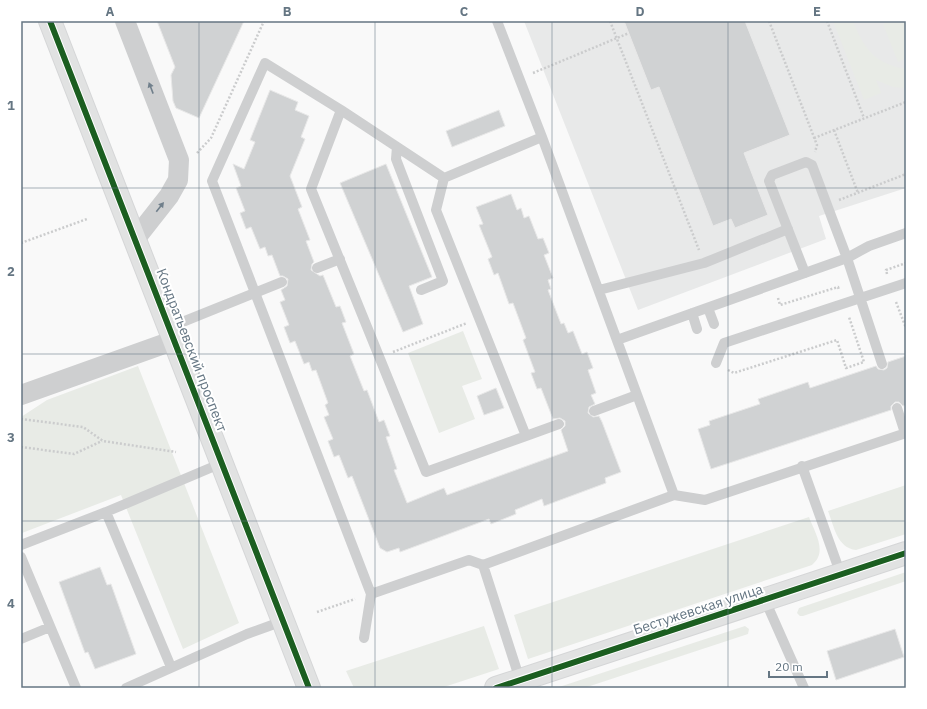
<svg xmlns="http://www.w3.org/2000/svg" width="927" height="709" font-family="'IBM Plex Sans',sans-serif">
	<style>
		.built { fill: #e8e9e9 }
		.green { fill: #e8ebe6 }
		.building { fill: #d0d2d3; stroke: #e8e8e8 }
		.lines { fill: none; stroke-linecap: round; stroke-linejoin: round }
		.secondary-casing { stroke: #d5d6d7; stroke-width: 24 }
		.path { stroke: #cbcccd; stroke-width: 2.5; stroke-dasharray: 2 2; stroke-linecap: butt }
		.lane { stroke: #cecfd0; stroke-width: 10 }
		.street { stroke: #cecfd0; stroke-width: 20 }
		.secondary { stroke: #e1e2e2; stroke-width: 22 }
		.cycleway-casing { stroke: #fff; stroke-width: 8 }
		.cycleway { stroke: #1b5e20; stroke-width: 6 }
		.oneway { fill: #707f8b }
		.grid { fill: none; stroke: #657683; stroke-width: 1; stroke-opacity: 0.55 }
		.labels { text-anchor: middle; stroke-width: 4; stroke-linejoin: round; paint-order: stroke }
		.street-label { font-size: 14px; fill: #657683; stroke: #fff }
		.neatline { fill: none; stroke: #657683; stroke-width: 1.5 }
		.grid-label { font-size: 13px; text-anchor: middle; font-weight: bold; fill: #657683 }
	</style>
	<rect width="100%" height="100%" fill="#f9f9f9"/>
	<!-- built -->
	<path class="built" d="M 524,21 L 906,21 L 906,188 L 819,216 L 826,239 L 638,310 Z"/>
	<!-- green -->
	<path class="green" d="M 833,21 L 853,21 C 864,49 875,64 906,69 L 906,88 L 893,87 L 876,80 L 881,93 L 864,100 Z
		M 890,21 L 906,21 L 906,58 L 898,62 L 883,24 Z
		M 463,331 L 482,379 L 462,386 L 475,419 L 439,433 L 408,353 Z
		M 138,366 L 239,623 L 183,649 L 121,495 L 22,533 L 21,530 L 21,417 L 47,400 Z
		M 906,485 L 906,534 L 856,550 C 837,548 834,526 828,511 Z
		M 809,517 C 815,533 828,552 812,565 L 528,659 L 514,615 Z
		M 906,572 L 906,581 L 803,616 L 800,616 L 797,613 L 799,608 Z
		M 484,626 L 499,669 L 441,688 L 354,688 L 346,671 Z
		M 745,626 L 749,629 L 748,634 L 584,688 L 556,688 Z"/>
	<!-- building -->
	<path class="building" d="M 157,21 L 244,21 L 199,118 L 176,108 L 173,101 L 171,75 L 175,67 Z
		M 624,21 L 745,21 L 790,135 L 744,153 L 768,215 L 735,228 L 731,219 L 713,226 L 659,87 L 651,90 Z
		M 270,90 L 298,102 L 295,110 L 309,116 L 301,137 L 305,139 L 290,176 L 302,207 L 298,209 L 310,240 L 306,241 L 314,262 L 312,264 L 311,270 L 320,276 L 323,275 L 336,307 L 340,306 L 346,322 L 342,323 L 354,354 L 350,356 L 364,391 L 367,390 L 379,422 L 384,420 L 390,436 L 386,437 L 397,469 L 394,470 L 407,503 L 444,488 L 447,495 L 568,451 L 561,430 L 565,426 L 565,421 L 560,418 L 553,419 L 541,388 L 537,389 L 531,373 L 535,372 L 523,340 L 526,338 L 513,303 L 509,304 L 498,273 L 494,275 L 488,259 L 492,257 L 479,225 L 483,224 L 476,207 L 511,194 L 517,210 L 521,208 L 524,218 L 529,216 L 538,239 L 543,238 L 549,253 L 544,255 L 553,278 L 548,280 L 551,289 L 548,290 L 561,324 L 564,323 L 568,333 L 573,331 L 582,354 L 587,352 L 593,368 L 588,370 L 596,393 L 591,395 L 595,404 L 589,407 L 588,413 L 593,417 L 599,416 L 602,422 L 621,472 L 605,478 L 606,483 L 544,506 L 542,499 L 515,510 L 516,514 L 491,524 L 489,519 L 400,552 L 399,548 L 387,552 L 380,548 L 352,476 L 348,478 L 339,455 L 334,457 L 328,441 L 333,439 L 324,417 L 329,415 L 325,405 L 328,403 L 316,370 L 312,371 L 309,362 L 304,364 L 295,341 L 290,343 L 284,327 L 289,325 L 280,302 L 285,300 L 281,290 L 287,286 L 288,279 L 283,276 L 280,276 L 272,255 L 268,256 L 265,247 L 260,249 L 251,227 L 246,229 L 240,213 L 245,211 L 236,188 L 241,186 L 233,164 L 244,169 L 255,142 L 250,140 Z
		M 499,110 L 505,126 L 452,147 L 446,131 Z
		M 386,164 L 432,277 L 409,286 L 423,324 L 403,332 L 340,183 Z
		M 906,356 L 906,405 L 903,406 L 899,402 L 895,402 L 891,406 L 891,410 L 711,469 L 698,429 L 710,425 L 709,421 L 760,404 L 758,399 L 808,382 L 810,388 L 876,366 L 878,369 L 884,370 L 887,368 L 888,362 Z
		M 496,388 L 504,408 L 484,415 L 477,396 Z
		M 100,567 L 107,585 L 111,584 L 136,654 L 95,669 L 88,652 L 85,653 L 59,582 Z
		M 895,629 L 904,657 L 836,680 L 827,651 Z"/>
	<g class="lines">
		<defs>
			<path id="secondary" d="M 50,21 L 309,688
				M 496,688 L 906,553"/>
		</defs>
		<!-- secondary casing -->
		<use href="#secondary" class="secondary-casing"/>
		<!-- path -->
		<path class="path" d="M 610,21 L 699,250
			M 769,21 L 817,145 L 815,152
			M 827,21 L 864,118
			M 533,73 L 629,33
			M 834,130 L 858,193
			M 814,138 L 906,102
			M 197,153 L 211,138 L 264,21
			M 839,200 L 906,174
			M 21,243 L 87,219
			M 887,274 L 886,270 L 906,263
			M 778,298 L 780,305 L 838,287 L 839,290
			M 896,302 L 906,328
			M 393,352 L 467,323
			M 728,370 L 734,373 L 837,340 L 846,368 L 864,362 L 849,317
			M 21,419 L 83,427 L 103,441 L 176,452
			M 21,447 L 74,454 L 102,441
			M 317,612 L 355,599"/>
		<!-- lane -->
		<path class="lane" d="M 497,21 L 542,137 L 674,495 L 483,565 L 520,680
			M 341,110 L 311,189 L 426,472 L 526,436 L 436,210 L 444,178
			M 397,147 L 396,159 L 443,281 L 421,290
			M 317,268 L 340,259
			M 805,273 L 769,181 L 772,175 L 806,162 L 812,165 L 847,258 L 882,364
			M 599,290 L 704,263 L 788,229
			M 708,308 L 714,324
			M 692,313 L 697,329
			M 170,327 L 282,282
			M 617,340 L 847,258 L 869,246 L 906,233
			M 716,363 L 724,343 L 906,283
			M 897,408 L 905,433
			M 594,411 L 637,395
			M 526,436 L 559,424
			M 802,466 L 841,575
			M 674,495 L 705,500 L 906,433
			M 106,512 L 171,667
			M 21,545 L 106,512 L 222,463
			M 21,557 L 76,688
			M 483,565 L 469,560 L 371,594 L 212,181 L 265,63 L 341,110 L 444,178 L 542,137
			M 765,600 L 804,688
			M 364,638 L 371,594
			M 21,639 L 50,627
			M 126,688 L 247,634 L 283,621"/>
		<!-- street -->
		<path class="street" d="M 125,21 L 179,160 L 178,180 L 169,196 L 136,238
			M 21,395 L 175,340"/>
		<!-- secondary -->
		<use href="#secondary" class="secondary"/>
		<defs>
			<path id="cycleway" d="M 50,21 L 309,688
				M 496,688 L 906,553"/>
		</defs>
		<!-- cycleway casing -->
		<use href="#cycleway" class="cycleway-casing"/>
		<!-- cycleway -->
		<use href="#cycleway" class="cycleway"/>
	</g>
	<!-- one-way arrows -->
	<defs><path id="oneway-solid" d="M-6-.8H1V-3.2L6.5 0L1 3.2V.8H-6Z"/></defs>
	<g class="oneway">
		<use href="#oneway-solid" transform="translate(151 88) rotate(-111)"/>
		<use href="#oneway-solid" transform="translate(160 207) rotate(-52)"/>
	</g>
	<!-- grid -->
	<path class="grid" d="M 199,21 L 199,688M 375,21 L 375,688M 552,21 L 552,688M 728,21 L 728,688M 21,188 L 906,188M 21,354 L 906,354M 21,521 L 906,521"/>
	<g class="labels">
		<!-- street labels -->
		<g class="street-label">
			<text transform="translate(192 350) rotate(69)" y="5">Кондратьевский проспект</text>
			<text transform="translate(698 609) rotate(-18)" y="5">Бестужевская улица</text>
		</g>
	</g>
	<!-- border -->
	<rect width="927" height="709" fill="none" stroke="#ffffff" stroke-width="44"/>
	<!-- scale -->
	<path d="M769 671v6h58v-6" fill="none" stroke="#657683" stroke-width="2"/>
	<text x="775" y="671" font-size="12" fill="#657683" stroke="#ffffff" stroke-width="3" paint-order="stroke">20 m</text>
	<rect x="22" y="22" width="883" height="665" class="neatline"/>
	<g class="grid-label">
		<text x="110" y="16">A</text>
		<text x="287" y="16">B</text>
		<text x="464" y="16">C</text>
		<text x="640" y="16">D</text>
		<text x="817" y="16">E</text>
		<text x="11" y="110">1</text>
		<text x="11" y="276">2</text>
		<text x="11" y="442">3</text>
		<text x="11" y="608">4</text>
	</g>
</svg>
